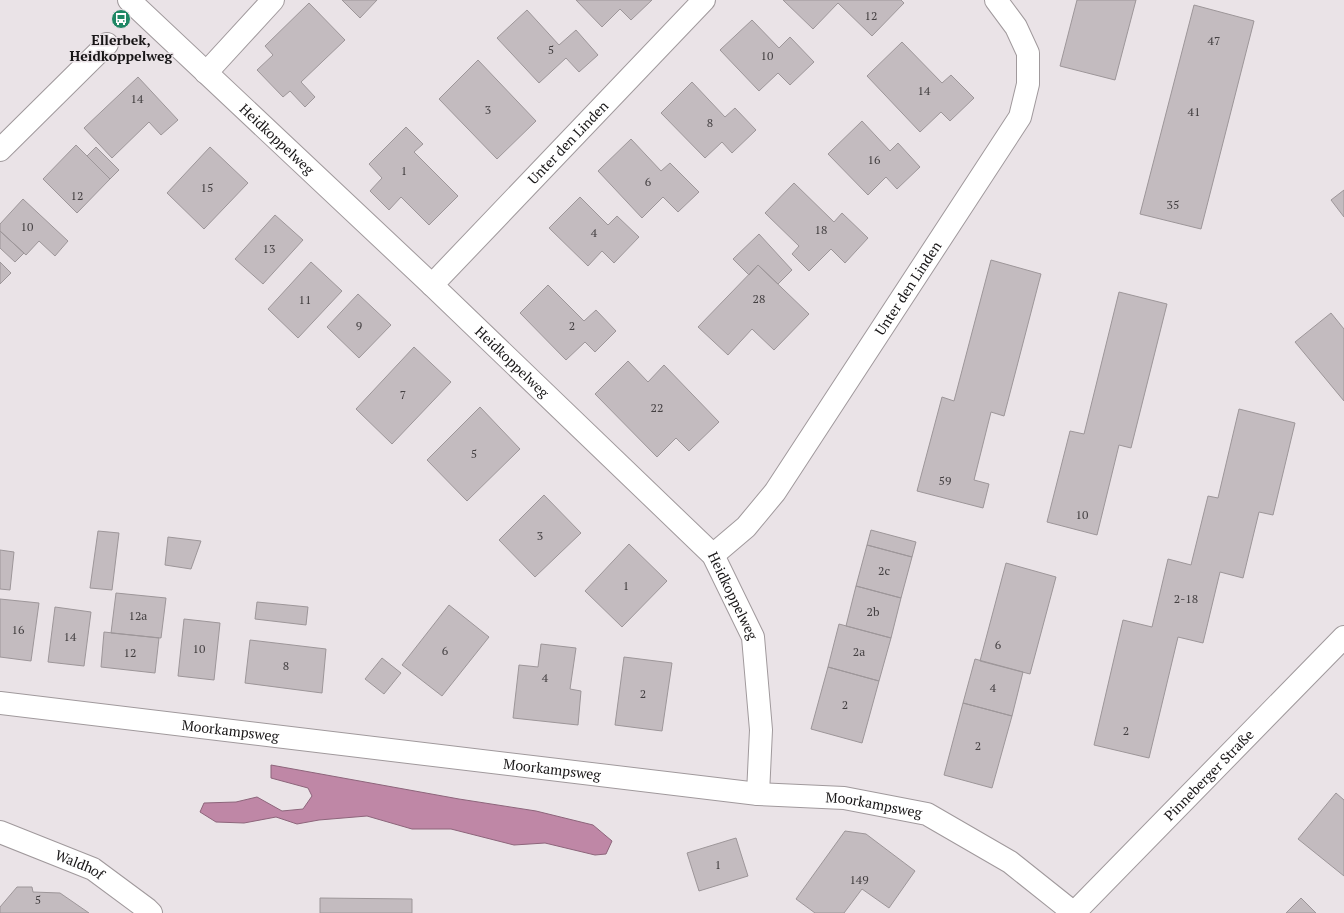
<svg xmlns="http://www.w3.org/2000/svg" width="1344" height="913" font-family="'PT Serif',serif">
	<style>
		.water { fill: #bf87a6; stroke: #8d657b }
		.building { fill: #c3bbbf; stroke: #9d9699 }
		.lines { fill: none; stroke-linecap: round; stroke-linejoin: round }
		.street-casing { stroke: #a0999c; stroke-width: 24 }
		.secondary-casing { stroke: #a0999c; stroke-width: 24 }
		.street { stroke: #fff; stroke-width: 22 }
		.secondary { stroke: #fff; stroke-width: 22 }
		.labels { text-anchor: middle; stroke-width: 3; stroke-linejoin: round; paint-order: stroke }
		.number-label { font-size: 12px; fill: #433f41 }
		.poi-label { font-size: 14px; font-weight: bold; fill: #181617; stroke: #eae3e7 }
		.street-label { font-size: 14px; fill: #181617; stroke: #eae3e7 }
	</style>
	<rect width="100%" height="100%" fill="#eae3e7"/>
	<!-- water -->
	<path class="water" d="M 271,765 L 459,799 L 536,811 L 593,825 L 612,841 L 606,854 L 595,855 L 545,843 L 514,845 L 451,829 L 412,829 L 367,816 L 319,820 L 297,824 L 276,817 L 244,823 L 216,822 L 200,812 L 204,803 L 236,802 L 257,797 L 282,811 L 303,809 L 312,796 L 308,788 L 271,778 Z"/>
	<!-- building -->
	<path class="building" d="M 342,0 L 377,0 L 360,18 Z
		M 576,0 L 652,0 L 631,20 L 620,9 L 602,27 Z
		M 783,0 L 901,0 L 904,3 L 872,36 L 838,3 L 813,29 Z
		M 1077,0 L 1136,0 L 1115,80 L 1060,66 Z
		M 309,3 L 345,40 L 301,82 L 315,97 L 305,107 L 290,91 L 283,97 L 257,70 L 273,55 L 265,46 Z
		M 1194,5 L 1254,21 L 1201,229 L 1140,214 Z
		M 527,10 L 559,45 L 576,30 L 598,55 L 579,72 L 566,58 L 539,83 L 497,38 Z
		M 752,20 L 779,48 L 790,37 L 814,62 L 790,85 L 778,73 L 759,91 L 720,50 Z
		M 902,42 L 942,83 L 951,75 L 974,98 L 950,121 L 941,112 L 920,132 L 867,76 Z
		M 478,60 L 536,121 L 497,159 L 439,99 Z
		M 138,77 L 178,120 L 161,135 L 149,122 L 112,158 L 84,128 Z
		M 692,82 L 725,117 L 735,108 L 756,130 L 732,153 L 722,142 L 705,158 L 661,113 Z
		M 862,121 L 890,151 L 898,143 L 920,167 L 897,189 L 886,177 L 868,195 L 828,154 Z
		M 406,127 L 423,144 L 414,152 L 458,196 L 429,225 L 401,197 L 389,210 L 370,191 L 382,178 L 369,164 Z
		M 631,139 L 661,171 L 670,163 L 699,192 L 678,212 L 663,197 L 642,218 L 598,171 Z
		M 76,145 L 110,179 L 77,213 L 43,179 Z
		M 96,147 L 119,170 L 110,179 L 87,156 Z
		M 210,147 L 248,183 L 204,229 L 167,193 Z
		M 794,183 L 834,222 L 842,213 L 868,238 L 845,263 L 831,249 L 809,271 L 792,254 L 799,246 L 765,213 Z
		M 1344,190 L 1344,217 L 1331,200 Z
		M 580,197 L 608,225 L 617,216 L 639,237 L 614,263 L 602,251 L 588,266 L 549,228 Z
		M 23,199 L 68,241 L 55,256 L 39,241 L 26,255 L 0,231 L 0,224 Z
		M 275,215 L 303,240 L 263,284 L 235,259 Z
		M 0,231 L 24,253 L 15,262 L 0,248 Z
		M 759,234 L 792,270 L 778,284 L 758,265 L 749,275 L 733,259 Z
		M 991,260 L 1041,274 L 1004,416 L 991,412 L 974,480 L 989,484 L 983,508 L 917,491 L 942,397 L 954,401 Z
		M 0,262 L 11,273 L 0,284 Z
		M 311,262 L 342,291 L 298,338 L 268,309 Z
		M 758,265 L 809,314 L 774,350 L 752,329 L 728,355 L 698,327 Z
		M 548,285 L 584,321 L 596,310 L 616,331 L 595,352 L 585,342 L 566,360 L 520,313 Z
		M 1119,292 L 1167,304 L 1131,448 L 1119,445 L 1097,535 L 1047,522 L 1070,431 L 1084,434 Z
		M 358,294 L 391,325 L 359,358 L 327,327 Z
		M 1331,313 L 1344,329 L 1344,401 L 1295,342 Z
		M 414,347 L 451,382 L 392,444 L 356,409 Z
		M 628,361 L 648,382 L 664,365 L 719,422 L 689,451 L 676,438 L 657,457 L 595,394 Z
		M 480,407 L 520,449 L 467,501 L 427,460 Z
		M 1239,409 L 1295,423 L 1273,515 L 1259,512 L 1243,578 L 1220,572 L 1203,643 L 1178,637 L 1149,758 L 1094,745 L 1123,620 L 1152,627 L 1168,559 L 1191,565 L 1208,496 L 1218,498 Z
		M 544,495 L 581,533 L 535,577 L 499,540 Z
		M 871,530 L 916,542 L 912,557 L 867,545 Z
		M 98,531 L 119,533 L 112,590 L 90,588 Z
		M 168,537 L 201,541 L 191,569 L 165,565 Z
		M 629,544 L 667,581 L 622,627 L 585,591 Z
		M 867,545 L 912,557 L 901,598 L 856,586 Z
		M 0,550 L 14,552 L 10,590 L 0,589 Z
		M 1006,563 L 1056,577 L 1030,674 L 980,661 Z
		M 856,586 L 901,598 L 891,638 L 846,626 Z
		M 116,593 L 166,598 L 161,638 L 111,633 Z
		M 0,599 L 39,603 L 31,661 L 0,657 Z
		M 257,602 L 308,607 L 306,625 L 255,619 Z
		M 449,605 L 489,637 L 442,696 L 402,665 Z
		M 55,607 L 91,612 L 84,666 L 48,662 Z
		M 184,619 L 220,623 L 214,680 L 178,676 Z
		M 839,624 L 891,638 L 879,681 L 828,667 Z
		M 104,632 L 159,638 L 155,673 L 101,667 Z
		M 250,640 L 326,649 L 322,693 L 245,683 Z
		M 541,644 L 576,648 L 570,689 L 581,691 L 578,725 L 513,718 L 519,665 L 538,667 Z
		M 624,657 L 672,663 L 662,731 L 615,725 Z
		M 382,658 L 401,673 L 384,694 L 365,679 Z
		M 975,659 L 1023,672 L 1012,716 L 963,703 Z
		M 828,667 L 879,681 L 862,743 L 811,729 Z
		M 963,703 L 1012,716 L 992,788 L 944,775 Z
		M 1336,793 L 1344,800 L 1344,876 L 1298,839 Z
		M 845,831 L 866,834 L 915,871 L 889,908 L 862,889 L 844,913 L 815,913 L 796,899 Z
		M 736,838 L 748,876 L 699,891 L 687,853 Z
		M 17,887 L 32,887 L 33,892 L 60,893 L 89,913 L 0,913 L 0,907 Z
		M 320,898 L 412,899 L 412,913 L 320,913 Z
		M 1301,898 L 1316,913 L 1286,913 Z"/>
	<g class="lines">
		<defs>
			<g id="street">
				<path id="s1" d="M 129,0 L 432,285 L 713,555 L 753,637 L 761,730 L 758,794"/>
				<path d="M 206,73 L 273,0"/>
				<path d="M 0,150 L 107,44"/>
				<path id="s2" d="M 432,285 L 704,0"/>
				<path id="s3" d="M 713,555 L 746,527 L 775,492 L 1020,117 L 1028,84 L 1028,53 L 1016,27 L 996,0"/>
				<path id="s4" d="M 0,703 L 758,794 L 844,798 L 927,814 L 1010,862 L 1074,913"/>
				<path id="s5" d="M 0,832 L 93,869 L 147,909 L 151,913"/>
			</g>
			<g id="secondary">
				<path id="s6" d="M 1074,913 L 1344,637"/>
			</g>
		</defs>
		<!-- street casing -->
		<use href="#street" class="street-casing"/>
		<!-- secondary casing -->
		<use href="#secondary" class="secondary-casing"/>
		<!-- street -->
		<use href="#street" class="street"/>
		<!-- secondary -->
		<use href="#secondary" class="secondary"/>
	</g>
	<!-- icons -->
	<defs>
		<symbol id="bus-disc" viewBox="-11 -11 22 22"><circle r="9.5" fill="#1e8764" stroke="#eae3e7"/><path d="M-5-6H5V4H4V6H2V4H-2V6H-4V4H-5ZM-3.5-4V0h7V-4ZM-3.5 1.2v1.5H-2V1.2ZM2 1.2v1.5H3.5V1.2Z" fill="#fff"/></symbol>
	</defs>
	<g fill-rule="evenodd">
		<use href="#bus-disc" x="110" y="8" width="22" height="22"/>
	</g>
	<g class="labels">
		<!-- number labels -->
		<g class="number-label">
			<text x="871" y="20">12</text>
			<text x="1214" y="45">47</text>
			<text x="551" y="54">5</text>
			<text x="767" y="60">10</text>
			<text x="924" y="95">14</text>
			<text x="137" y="103">14</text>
			<text x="488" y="114">3</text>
			<text x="1194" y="116">41</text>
			<text x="710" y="127">8</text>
			<text x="874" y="164">16</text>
			<text x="404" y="175">1</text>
			<text x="648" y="186">6</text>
			<text x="207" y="192">15</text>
			<text x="77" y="200">12</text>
			<text x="1173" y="209">35</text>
			<text x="27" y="231">10</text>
			<text x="821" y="234">18</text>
			<text x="594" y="237">4</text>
			<text x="269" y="253">13</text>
			<text x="759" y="303">28</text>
			<text x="305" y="304">11</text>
			<text x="359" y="330">9</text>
			<text x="572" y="330">2</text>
			<text x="403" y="399">7</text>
			<text x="657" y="412">22</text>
			<text x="474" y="458">5</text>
			<text x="945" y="485">59</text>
			<text x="1082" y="519">10</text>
			<text x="540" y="540">3</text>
			<text x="884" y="575">2c</text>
			<text x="626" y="590">1</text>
			<text x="1186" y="603">2-18</text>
			<text x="873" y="616">2b</text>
			<text x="138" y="620">12a</text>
			<text x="18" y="634">16</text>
			<text x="70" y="641">14</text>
			<text x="998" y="649">6</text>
			<text x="199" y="653">10</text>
			<text x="445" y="655">6</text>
			<text x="859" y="656">2a</text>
			<text x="130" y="657">12</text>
			<text x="286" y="670">8</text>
			<text x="545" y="682">4</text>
			<text x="993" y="692">4</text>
			<text x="643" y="698">2</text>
			<text x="845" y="709">2</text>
			<text x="1126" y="735">2</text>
			<text x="978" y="750">2</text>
			<text x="718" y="869">1</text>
			<text x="859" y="884">149</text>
			<text x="38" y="904">5</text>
		</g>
		<!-- poi labels -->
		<g class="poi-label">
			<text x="121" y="45">Ellerbek,<tspan x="121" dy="16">Heidkoppelweg</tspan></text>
		</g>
		<!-- street labels -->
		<g class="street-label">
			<text dy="5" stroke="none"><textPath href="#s1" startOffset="203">Heidkoppelweg</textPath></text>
			<text dy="5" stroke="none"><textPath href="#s2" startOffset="197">Unter den Linden</textPath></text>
			<text dy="5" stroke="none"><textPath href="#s3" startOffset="332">Unter den Linden</textPath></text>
			<text dy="5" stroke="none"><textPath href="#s1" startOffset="527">Heidkoppelweg</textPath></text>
			<text dy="5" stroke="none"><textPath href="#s1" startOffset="851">Heidkoppelweg</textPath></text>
			<text dy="5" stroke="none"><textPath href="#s4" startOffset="232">Moorkampsweg</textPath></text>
			<text dy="5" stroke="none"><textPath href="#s4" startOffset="556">Moorkampsweg</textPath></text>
			<text dy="5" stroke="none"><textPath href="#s6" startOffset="193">Pinneberger Straße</textPath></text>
			<text dy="5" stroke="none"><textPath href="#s4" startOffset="880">Moorkampsweg</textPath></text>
			<text dy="5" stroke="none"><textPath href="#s5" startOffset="86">Waldhof</textPath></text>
		</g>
	</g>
</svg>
